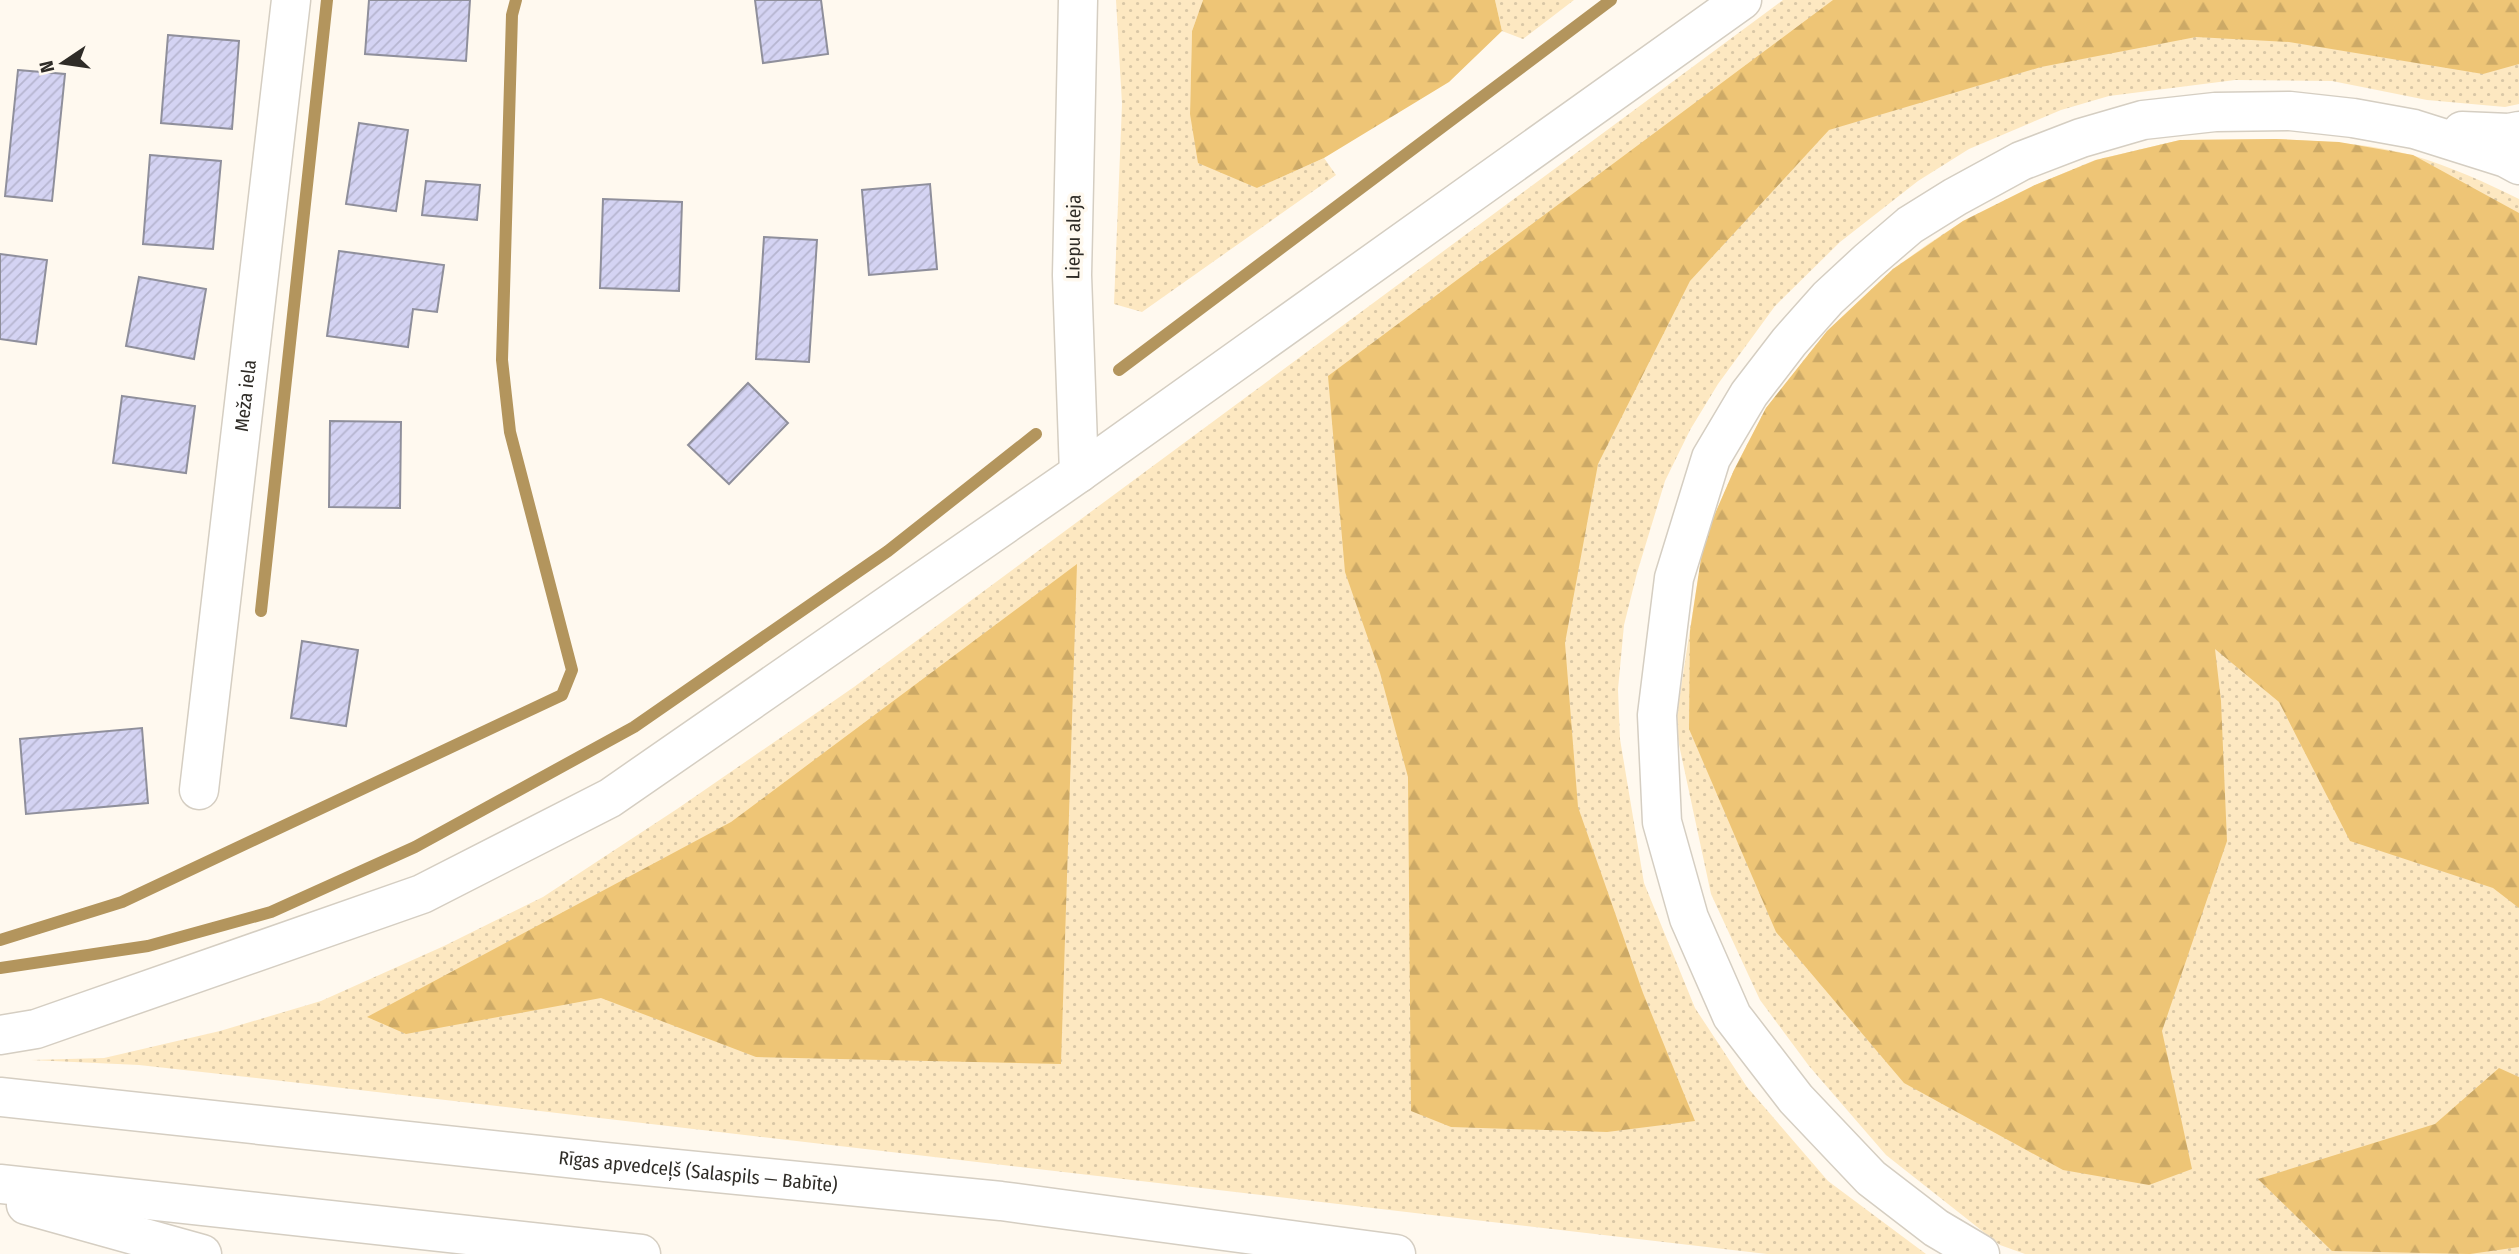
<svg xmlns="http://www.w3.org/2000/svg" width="2519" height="1254" font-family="'Fira Sans Condensed',sans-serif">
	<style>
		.green { fill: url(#green-dots) }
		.forest { fill: url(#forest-firs) }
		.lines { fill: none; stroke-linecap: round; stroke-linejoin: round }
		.stream { stroke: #b3955d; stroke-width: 12 }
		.building { fill: url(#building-hatch); stroke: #8f8f9b; stroke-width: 2 }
		.minor-casing { stroke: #d5cec2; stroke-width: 41 }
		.highway-casing { stroke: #d5cec2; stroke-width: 41 }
		.minor { stroke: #fff; stroke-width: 38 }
		.highway { stroke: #fff; stroke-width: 38 }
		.labels { text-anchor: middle; stroke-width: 7; stroke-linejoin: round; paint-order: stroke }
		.street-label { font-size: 19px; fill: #2f2c27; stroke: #fff9ef }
	</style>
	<defs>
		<pattern id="green-dots" width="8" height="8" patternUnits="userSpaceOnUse" patternTransform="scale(1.75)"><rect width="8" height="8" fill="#fde8c1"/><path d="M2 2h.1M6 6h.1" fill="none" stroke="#d9c7a6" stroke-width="1.8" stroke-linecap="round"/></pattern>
		<pattern id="forest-firs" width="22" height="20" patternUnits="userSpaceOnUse" patternTransform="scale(1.75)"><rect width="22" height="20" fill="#eec576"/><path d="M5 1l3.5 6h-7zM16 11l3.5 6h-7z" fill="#cca966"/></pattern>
		<pattern id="building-hatch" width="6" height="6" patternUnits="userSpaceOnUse" patternTransform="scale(1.75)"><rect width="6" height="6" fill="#d4d3f3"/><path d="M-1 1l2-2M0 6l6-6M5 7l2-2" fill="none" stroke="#b6b5d0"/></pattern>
	</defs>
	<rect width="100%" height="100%" fill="#fff9ef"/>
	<!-- green -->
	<path class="green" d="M 1116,0 L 1203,0 L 1192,31 L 1190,114 L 1257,188 L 1324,158 L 1336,175 L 1142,312 L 1114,304 L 1122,104 Z
		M 1495,0 L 1574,0 L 1523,39 L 1502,31 Z
		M 1783,0 L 2519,0 L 2519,104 L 2505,107 L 2427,100 L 2332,81 L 2235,80 L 2109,96 L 2061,110 L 1969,149 L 1918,181 L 1840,242 L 1775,306 L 1718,384 L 1690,430 L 1665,481 L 1637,573 L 1624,625 L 1618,689 L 1620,739 L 1644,883 L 1695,1008 L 1747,1087 L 1828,1181 L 1926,1254 L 1767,1254 L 265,1079 L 139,1065 L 31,1060 L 104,1058 L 220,1031 L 321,1001 L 444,946 L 543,897 L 677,809 L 854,687 Z
		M 2276,139 C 2322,141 2370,143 2415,156 C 2451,167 2485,182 2519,199 L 2519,1254 L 2025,1254 L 2000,1245 L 1886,1155 L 1809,1066 L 1760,1000 L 1711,894 L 1675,726 L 1704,539 L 1734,470 L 1766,408 L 1827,331 L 1893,269 L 1928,244 L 1963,221 L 2035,185 L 2095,160 L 2180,140 Z"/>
	<!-- forest -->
	<path class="forest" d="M 1203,0 L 1495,0 L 1502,31 L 1449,82 L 1324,158 L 1257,188 L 1198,163 L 1190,114 L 1192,31 Z
		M 1833,0 L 2519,0 L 2519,64 L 2483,74 L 2289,42 L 2196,37 L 2041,67 L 1829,130 L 1690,281 L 1598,464 L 1565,643 L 1578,807 L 1643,993 L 1695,1121 L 1607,1132 L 1451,1127 L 1411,1111 L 1408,777 L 1380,673 L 1345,572 L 1328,376 Z
		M 2276,139 L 2339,142 L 2413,155 L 2519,213 L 2519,908 L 2493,888 L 2350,841 L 2279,702 L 2215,649 L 2221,701 L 2227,841 L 2162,1031 L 2192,1169 L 2149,1185 L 2063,1170 L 1904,1083 L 1776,932 L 1689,729 L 1690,631 L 1704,539 L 1734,470 L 1766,408 L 1827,331 L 1893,269 L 1963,221 L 2035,185 L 2096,160 L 2180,140 Z
		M 1077,564 L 1061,1064 L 756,1057 L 601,998 L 406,1034 L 367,1017 L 731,822 Z
		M 2499,1068 L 2519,1077 L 2519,1247 L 2470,1254 L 2332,1251 L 2258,1179 L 2435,1124 Z"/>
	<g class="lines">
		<!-- stream -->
		<path class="stream" d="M 1119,370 L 1611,0
			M 261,611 L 327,0
			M 0,940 L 122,902 L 562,695 L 572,670 L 510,432 L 502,360 L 512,15 L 516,0
			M 0,968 L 148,946 L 271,912 L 415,847 L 634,727 L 888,551 L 1036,434"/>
	</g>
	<!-- building -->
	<path class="building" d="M 369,0 L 470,0 L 466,61 L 365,54 Z
		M 755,0 L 821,0 L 828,54 L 763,63 Z
		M 168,35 L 239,41 L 232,129 L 161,123 Z
		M 18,70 L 65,74 L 52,201 L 5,196 Z
		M 359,123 L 408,130 L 396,211 L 346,204 Z
		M 150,155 L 221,161 L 213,249 L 143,244 Z
		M 426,181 L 480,185 L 477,220 L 422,215 Z
		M 930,184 L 937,269 L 869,275 L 862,190 Z
		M 603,199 L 682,202 L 679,291 L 600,288 Z
		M 764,237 L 817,240 L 809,362 L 756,359 Z
		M 339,251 L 444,265 L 437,312 L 413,309 L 408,347 L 327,336 Z
		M 0,254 L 47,260 L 36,344 L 0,339 Z
		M 139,277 L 206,289 L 194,359 L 126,346 Z
		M 748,383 L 788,423 L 729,484 L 688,445 Z
		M 122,396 L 195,406 L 186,473 L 113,463 Z
		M 330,421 L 401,422 L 400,508 L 329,507 Z
		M 302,641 L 358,650 L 346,726 L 291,718 Z
		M 142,728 L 148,803 L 26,814 L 20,739 Z"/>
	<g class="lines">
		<defs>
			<g id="minor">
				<path d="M 1078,0 L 1072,275 L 1079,473"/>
				<path id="s1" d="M 199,790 L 291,0"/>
			</g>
			<g id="highway">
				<path d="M 2462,131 L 2509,133 L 2519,131"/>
				<path d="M 0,1035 L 36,1029 L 422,894 L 610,798 L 1079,473 L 1742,0"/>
				<path id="s2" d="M 0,1097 L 605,1162 L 1001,1201 L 1396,1254"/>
				<path d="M 0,1184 L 641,1254"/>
				<path d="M 26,1205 L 202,1254"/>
				<path d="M 1980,1254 L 1936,1228 L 1871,1178 L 1796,1099 L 1732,1016 L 1689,918 L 1662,822 L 1657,715 L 1674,578 L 1711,458 L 1749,394 L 1789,342 L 1828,298 L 1868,261 L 1910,225 L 1955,197 L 2021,161 L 2081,138 L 2143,120 L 2215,112 L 2290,111 L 2353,118 L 2414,129 L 2506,158 L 2519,165"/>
			</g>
		</defs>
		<!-- minor casing -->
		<use href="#minor" class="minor-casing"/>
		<!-- highway casing -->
		<use href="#highway" class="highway-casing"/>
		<!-- minor -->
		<use href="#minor" class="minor"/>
		<!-- highway -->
		<use href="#highway" class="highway"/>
	</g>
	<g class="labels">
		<!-- street labels -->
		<g class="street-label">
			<text transform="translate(1073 237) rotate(-89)" y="7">Liepu aleja</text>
			<text dy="7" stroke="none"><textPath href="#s1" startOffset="397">Meža iela</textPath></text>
			<text dy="7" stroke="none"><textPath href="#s2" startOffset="702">Rīgas apvedceļš (Salaspils — Babīte)</textPath></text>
		</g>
	</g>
	<!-- north arrow -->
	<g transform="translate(63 63) rotate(257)" stroke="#fff9ef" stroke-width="5" paint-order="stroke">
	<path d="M0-5L12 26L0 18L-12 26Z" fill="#2f2c27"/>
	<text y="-10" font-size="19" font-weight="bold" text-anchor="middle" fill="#2f2c27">N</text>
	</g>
</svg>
